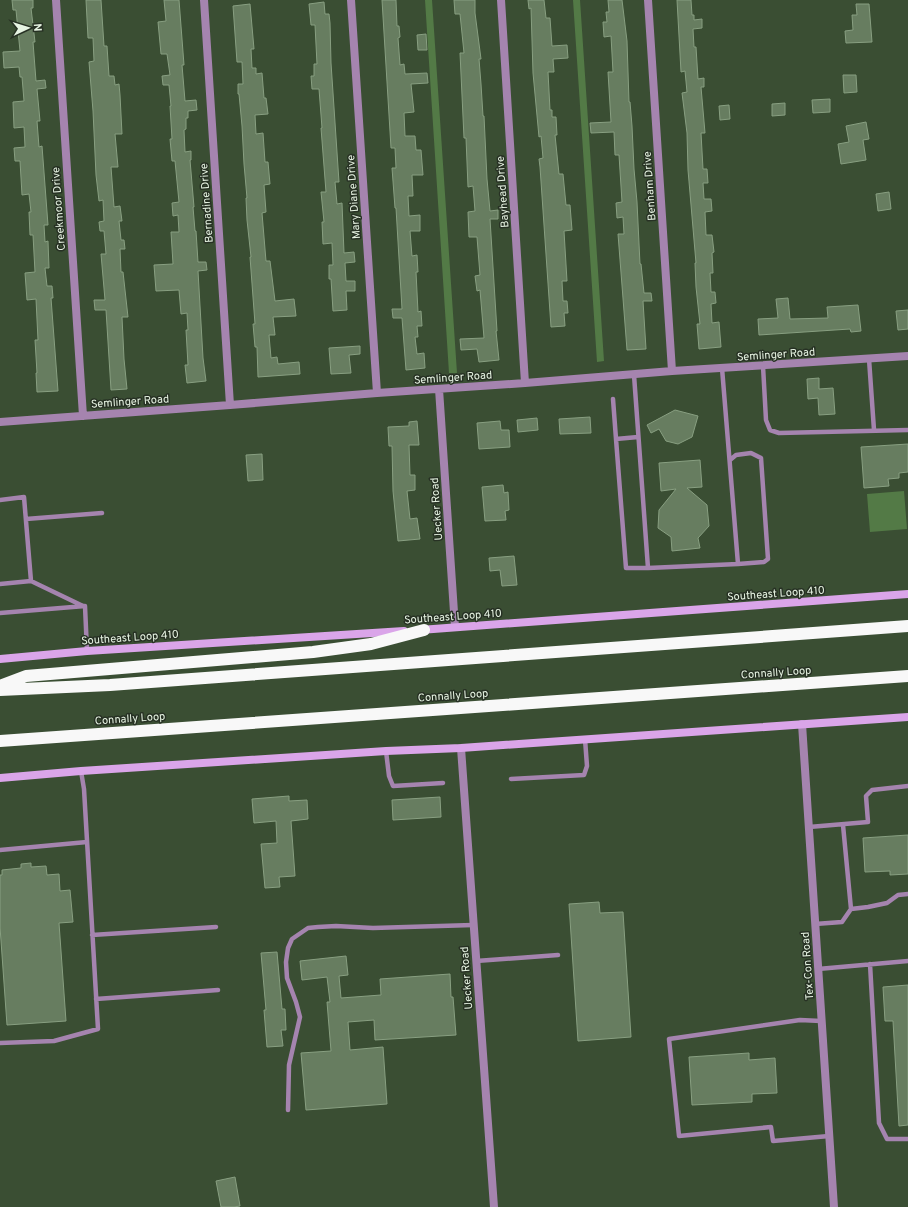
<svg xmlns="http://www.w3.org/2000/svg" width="908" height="1207" font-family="Overpass,sans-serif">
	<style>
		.green { fill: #537a46 }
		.building { fill: #677d60; stroke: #889f81 }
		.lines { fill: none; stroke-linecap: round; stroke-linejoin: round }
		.lane { stroke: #a584af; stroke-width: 4.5 }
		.street { stroke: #a584af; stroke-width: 8 }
		.secondary { stroke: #daa5e9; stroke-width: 8 }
		.highway { stroke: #f8f8f8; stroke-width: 12 }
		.labels { text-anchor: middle; stroke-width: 3; stroke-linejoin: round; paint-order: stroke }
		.street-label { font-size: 11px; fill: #e7f4e3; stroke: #273124 }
	</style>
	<rect width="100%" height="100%" fill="#3a4e33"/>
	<!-- green -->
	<path class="green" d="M 425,0 L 432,0 L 457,373 L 449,373 Z
		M 573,0 L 580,0 L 604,361 L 597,362 Z
		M 904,491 L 907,529 L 870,532 L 867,494 Z"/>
	<!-- building -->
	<path class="building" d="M 12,0 L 33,0 L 33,8 L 31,8 L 35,42 L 33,42 L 36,81 L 45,80 L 46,88 L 37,89 L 40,121 L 37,121 L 39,147 L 42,146 L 48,225 L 44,225 L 45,242 L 48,241 L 49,268 L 45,268 L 47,286 L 52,286 L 53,298 L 51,298 L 58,391 L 37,392 L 36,373 L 37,373 L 35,340 L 38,340 L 36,299 L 27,300 L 25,273 L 35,272 L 33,235 L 30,235 L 29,212 L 31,212 L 29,194 L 22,195 L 20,161 L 15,161 L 14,148 L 25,147 L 24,127 L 14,128 L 13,102 L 24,101 L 22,77 L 20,77 L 19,67 L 4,68 L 3,52 L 20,51 L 16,10 L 13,10 Z
		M 86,0 L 101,0 L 104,46 L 107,46 L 109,76 L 114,76 L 115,85 L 119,84 L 120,95 L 122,134 L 115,134 L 118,167 L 111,167 L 114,207 L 120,206 L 122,221 L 119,221 L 121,240 L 124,240 L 125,249 L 120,249 L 121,272 L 123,272 L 128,317 L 122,317 L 124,359 L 127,389 L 111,390 L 106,310 L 95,310 L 94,300 L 105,300 L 101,254 L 106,254 L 104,231 L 100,231 L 99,222 L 104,221 L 103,200 L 99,201 L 96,175 L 93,111 L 89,62 L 94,61 L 93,38 L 88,38 Z
		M 164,0 L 179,0 L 184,65 L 182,65 L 185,101 L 196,100 L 197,110 L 188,111 L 188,118 L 186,118 L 186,129 L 184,130 L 185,152 L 191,151 L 191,160 L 190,160 L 194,207 L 193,207 L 195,231 L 196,231 L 198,262 L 206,262 L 207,270 L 198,271 L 203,358 L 206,381 L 187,383 L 185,365 L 188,365 L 186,330 L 188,330 L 187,313 L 181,314 L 179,290 L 156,291 L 154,265 L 173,264 L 171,232 L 179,232 L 178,215 L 173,216 L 172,203 L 179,202 L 175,161 L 172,161 L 170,139 L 172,139 L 170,106 L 171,106 L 169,85 L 163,85 L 162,76 L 170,75 L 167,54 L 161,54 L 158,22 L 166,21 Z
		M 382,0 L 396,0 L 397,26 L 399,26 L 400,37 L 398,38 L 400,65 L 404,64 L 405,74 L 427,73 L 428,83 L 411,84 L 414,112 L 404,113 L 405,136 L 415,136 L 416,150 L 421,150 L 423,175 L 412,175 L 413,196 L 408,196 L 409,216 L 420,215 L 420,231 L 410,231 L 412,256 L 417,255 L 418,272 L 416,272 L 418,312 L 421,311 L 422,326 L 417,326 L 418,337 L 415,337 L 417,354 L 424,353 L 425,368 L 406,370 L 402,318 L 393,318 L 392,309 L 402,309 L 396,208 L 395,208 L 392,168 L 396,168 L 395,148 L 391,148 Z
		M 454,0 L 475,0 L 475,13 L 481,59 L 479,59 L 481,84 L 483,116 L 484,116 L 487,179 L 490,211 L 498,210 L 498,219 L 490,219 L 497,331 L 496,331 L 499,360 L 479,362 L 477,349 L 461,350 L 460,339 L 484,338 L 480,290 L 477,291 L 475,276 L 480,275 L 477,237 L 469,237 L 468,212 L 475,211 L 473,186 L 468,187 L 466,138 L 464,138 L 460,53 L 464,53 L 460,14 L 455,14 Z
		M 528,0 L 544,0 L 546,18 L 550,18 L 552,46 L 567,45 L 568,58 L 553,59 L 554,72 L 548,72 L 550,110 L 552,110 L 552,117 L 556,117 L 557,135 L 555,135 L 559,174 L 563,174 L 566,205 L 570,205 L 572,230 L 564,231 L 567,281 L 562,281 L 563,301 L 567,301 L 568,313 L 564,313 L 565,326 L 551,327 L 540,167 L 539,159 L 543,158 L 541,136 L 539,137 L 533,73 L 531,8 L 529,9 Z
		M 608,0 L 622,0 L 627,41 L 629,102 L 630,102 L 632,126 L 634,169 L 637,202 L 640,264 L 641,264 L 644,293 L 651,293 L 652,301 L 643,301 L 646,349 L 627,350 L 618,234 L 624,234 L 623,217 L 617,218 L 616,203 L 622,202 L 619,155 L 615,155 L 614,132 L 591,133 L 590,123 L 611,122 L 608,72 L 613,72 L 611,36 L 604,37 L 603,22 L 607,22 L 606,12 L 609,12 Z
		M 677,0 L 691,0 L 692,15 L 694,15 L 694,20 L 702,19 L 702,28 L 693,29 L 694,47 L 696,47 L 698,79 L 704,78 L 704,87 L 701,87 L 705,133 L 701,133 L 703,169 L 707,169 L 708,183 L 703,183 L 704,199 L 711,199 L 712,211 L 705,212 L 706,235 L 712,235 L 714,252 L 712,253 L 713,273 L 710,273 L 711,292 L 715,292 L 716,303 L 711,304 L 712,323 L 719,322 L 721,347 L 699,349 L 697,324 L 700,324 L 696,287 L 695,263 L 696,263 L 688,170 L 687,133 L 682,93 L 687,92 L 685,71 L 681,72 Z
		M 324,2 L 325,14 L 329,14 L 330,23 L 331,63 L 339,182 L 335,182 L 337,204 L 342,203 L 344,253 L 354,252 L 355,262 L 345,263 L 346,281 L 355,281 L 355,291 L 346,291 L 347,310 L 333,311 L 331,279 L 329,279 L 329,265 L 333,265 L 332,243 L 323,244 L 322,222 L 324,222 L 321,192 L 326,192 L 321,128 L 322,128 L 319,89 L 312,89 L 311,76 L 314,76 L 314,64 L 317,64 L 315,25 L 311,25 L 309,4 Z
		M 250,4 L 254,49 L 251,49 L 252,68 L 256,68 L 256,74 L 262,73 L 264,98 L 266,98 L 268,114 L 255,115 L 256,134 L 263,133 L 265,162 L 268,162 L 270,184 L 264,185 L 266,212 L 262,213 L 266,261 L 270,261 L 275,301 L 294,299 L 296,316 L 273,317 L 275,335 L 269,335 L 271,358 L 277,357 L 278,364 L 299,362 L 300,374 L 258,377 L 257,347 L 255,347 L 253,324 L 255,324 L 250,257 L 251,257 L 247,220 L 246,198 L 247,198 L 244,164 L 242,126 L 239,94 L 238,94 L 238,84 L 243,84 L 242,62 L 237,62 L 233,6 Z
		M 856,4 L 869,4 L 872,42 L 846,43 L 845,31 L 853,30 L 852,15 L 857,15 Z
		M 426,34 L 427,50 L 418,50 L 417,35 Z
		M 843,75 L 856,75 L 857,92 L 844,93 Z
		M 830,99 L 830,112 L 813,113 L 812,100 Z
		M 785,103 L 785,115 L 772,116 L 772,104 Z
		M 729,105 L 730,119 L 720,120 L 719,106 Z
		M 866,122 L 869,139 L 863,140 L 866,160 L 841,164 L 838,144 L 849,142 L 846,126 Z
		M 889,192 L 891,209 L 878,211 L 876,194 Z
		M 788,298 L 790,319 L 828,318 L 827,307 L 858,305 L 861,331 L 851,332 L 850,329 L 759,335 L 758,319 L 778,318 L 776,299 Z
		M 908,310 L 908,329 L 898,330 L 896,311 Z
		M 360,346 L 360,354 L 349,355 L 351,373 L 331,374 L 329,348 Z
		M 819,378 L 819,389 L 833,388 L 835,414 L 819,415 L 818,398 L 808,399 L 807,379 Z
		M 675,410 L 698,416 L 692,437 L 678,444 L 666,441 L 659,429 L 651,433 L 647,425 Z
		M 590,417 L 591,433 L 560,434 L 559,419 Z
		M 537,418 L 538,430 L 518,432 L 517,420 Z
		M 417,421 L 419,445 L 409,445 L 410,475 L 415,475 L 415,490 L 407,491 L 410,519 L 417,518 L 420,539 L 398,541 L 393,491 L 392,446 L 389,446 L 388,427 L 409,426 L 409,422 Z
		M 500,421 L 501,430 L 509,430 L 510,447 L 479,449 L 477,423 Z
		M 908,444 L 908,472 L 899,473 L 899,478 L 888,479 L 889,486 L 864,488 L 861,447 Z
		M 262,454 L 263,480 L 248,481 L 246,455 Z
		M 700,460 L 702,487 L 687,488 L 707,505 L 709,526 L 698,538 L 700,548 L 672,551 L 671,537 L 658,528 L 659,510 L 676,489 L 661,491 L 659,463 Z
		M 503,485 L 504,493 L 508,492 L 509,510 L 505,511 L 506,520 L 485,521 L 482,487 Z
		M 514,556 L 517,585 L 502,586 L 500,570 L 490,571 L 489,558 Z
		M 289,796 L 289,801 L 307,800 L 308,819 L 291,821 L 295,876 L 279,877 L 280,887 L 265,888 L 261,844 L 277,843 L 276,821 L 254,823 L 252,799 Z
		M 440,797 L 441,817 L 393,820 L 392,800 Z
		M 908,835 L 908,874 L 890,875 L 890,871 L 865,872 L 863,838 Z
		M 31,863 L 31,867 L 46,866 L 47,875 L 59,874 L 60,891 L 70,890 L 73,922 L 59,923 L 66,1021 L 7,1025 L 0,927 L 0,875 L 2,875 L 2,870 L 21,868 L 21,864 Z
		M 599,902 L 600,913 L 623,912 L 631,1037 L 578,1041 L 569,904 Z
		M 277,952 L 282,1009 L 285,1009 L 286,1030 L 281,1030 L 283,1046 L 267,1047 L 264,1010 L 266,1010 L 261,953 Z
		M 346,956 L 348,975 L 339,976 L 341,998 L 381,995 L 380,979 L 450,974 L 451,997 L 453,997 L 456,1035 L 375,1040 L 374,1020 L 348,1022 L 350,1050 L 383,1047 L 387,1104 L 306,1110 L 301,1053 L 331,1051 L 327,1002 L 330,1002 L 327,977 L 302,980 L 300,961 Z
		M 908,985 L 908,1125 L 899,1126 L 893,1021 L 885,1021 L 883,987 Z
		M 749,1053 L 749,1060 L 775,1058 L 777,1093 L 752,1094 L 752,1102 L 692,1105 L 689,1057 Z
		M 235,1177 L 240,1206 L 234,1207 L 221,1207 L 216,1181 Z"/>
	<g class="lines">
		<!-- lane -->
		<path class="lane" d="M 869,359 L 874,430
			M 763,366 L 766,420 L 770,430 L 779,433 L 908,430
			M 634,375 L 648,568 L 738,564 L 722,368
			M 613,399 L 616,439
			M 638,437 L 616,439 L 626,568 L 648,568
			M 730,460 L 736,455 L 751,453 L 761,458 L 768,559 L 764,562 L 738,564
			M 0,500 L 24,497 L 31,581 L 0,584
			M 26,519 L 102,513
			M 31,581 L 83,606
			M 85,606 L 87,651
			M 0,613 L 85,606
			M 386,751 L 389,776 L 393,786 L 443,783
			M 511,779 L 584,775 L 587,766 L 585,739
			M 843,825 L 851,909
			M 809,827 L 868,822 L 866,796 L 872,790 L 908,786
			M 0,850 L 87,842
			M 815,924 L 842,922 L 851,909 L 868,907 L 887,903 L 898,895 L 908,894
			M 92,935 L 216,927
			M 476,961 L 558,955
			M 870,964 L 879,1123 L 887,1139 L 908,1139
			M 818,969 L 908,961
			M 96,999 L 218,990
			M 821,1021 L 800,1020 L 669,1039 L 679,1136 L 771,1127 L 773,1141 L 829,1136
			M 0,1043 L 54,1041 L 98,1029 L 84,789 L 81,771
			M 288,1110 L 289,1065 L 300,1017 L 296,1002 L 287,978 L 286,962 L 288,948 L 292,939 L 308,928 L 318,927 L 336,926 L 373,928 L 473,925"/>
		<!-- street -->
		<path class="street" d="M 56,0 L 83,416
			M 204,0 L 230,405
			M 351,0 L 377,393
			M 501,0 L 525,383
			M 648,0 L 672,371
			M 439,389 L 455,627
			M 0,422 L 230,405 L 377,393 L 525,383 L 672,371 L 908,356
			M 802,724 L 834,1207
			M 461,748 L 494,1207"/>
		<!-- secondary -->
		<path class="secondary" d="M 420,630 L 908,594
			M 0,659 L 87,651 L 404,631
			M 0,778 L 81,771 L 386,751 L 461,748 L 908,717"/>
		<!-- highway -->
		<path class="highway" d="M 0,686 L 26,676 L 313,652 L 371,644 L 424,630
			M 0,690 L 110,685 L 908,626
			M 0,741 L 908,676"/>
	</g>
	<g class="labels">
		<!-- street labels -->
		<g class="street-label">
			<text transform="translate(649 186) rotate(-94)" y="4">Benham Drive</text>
			<text transform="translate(502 192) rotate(-94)" y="4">Bayhead Drive</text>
			<text transform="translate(353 197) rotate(-94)" y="4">Mary Diane Drive</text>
			<text transform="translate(206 203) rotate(-94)" y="4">Bernadine Drive</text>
			<text transform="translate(58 209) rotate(-94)" y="4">Creekmoor Drive</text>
			<text transform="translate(776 354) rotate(-4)" y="4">Semlinger Road</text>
			<text transform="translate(453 377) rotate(-4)" y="4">Semlinger Road</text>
			<text transform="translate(130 401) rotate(-4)" y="4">Semlinger Road</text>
			<text transform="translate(436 509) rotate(-94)" y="4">Uecker Road</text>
			<text transform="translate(776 593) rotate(-4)" y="4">Southeast Loop 410</text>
			<text transform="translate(453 616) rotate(-4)" y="4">Southeast Loop 410</text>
			<text transform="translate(130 637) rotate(-4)" y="4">Southeast Loop 410</text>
			<text transform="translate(776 672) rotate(-4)" y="4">Connally Loop</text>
			<text transform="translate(453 695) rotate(-4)" y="4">Connally Loop</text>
			<text transform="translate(130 718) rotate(-4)" y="4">Connally Loop</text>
			<text transform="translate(807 966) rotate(-94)" y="4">Tex-Con Road</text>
			<text transform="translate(466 978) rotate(-94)" y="4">Uecker Road</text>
		</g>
	</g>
	<!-- north arrow -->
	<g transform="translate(28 28) rotate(86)" stroke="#273124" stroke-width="3" paint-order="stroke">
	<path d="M0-3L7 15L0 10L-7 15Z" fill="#e7f4e3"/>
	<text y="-6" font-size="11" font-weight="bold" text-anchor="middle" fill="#e7f4e3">N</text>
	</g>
</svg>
